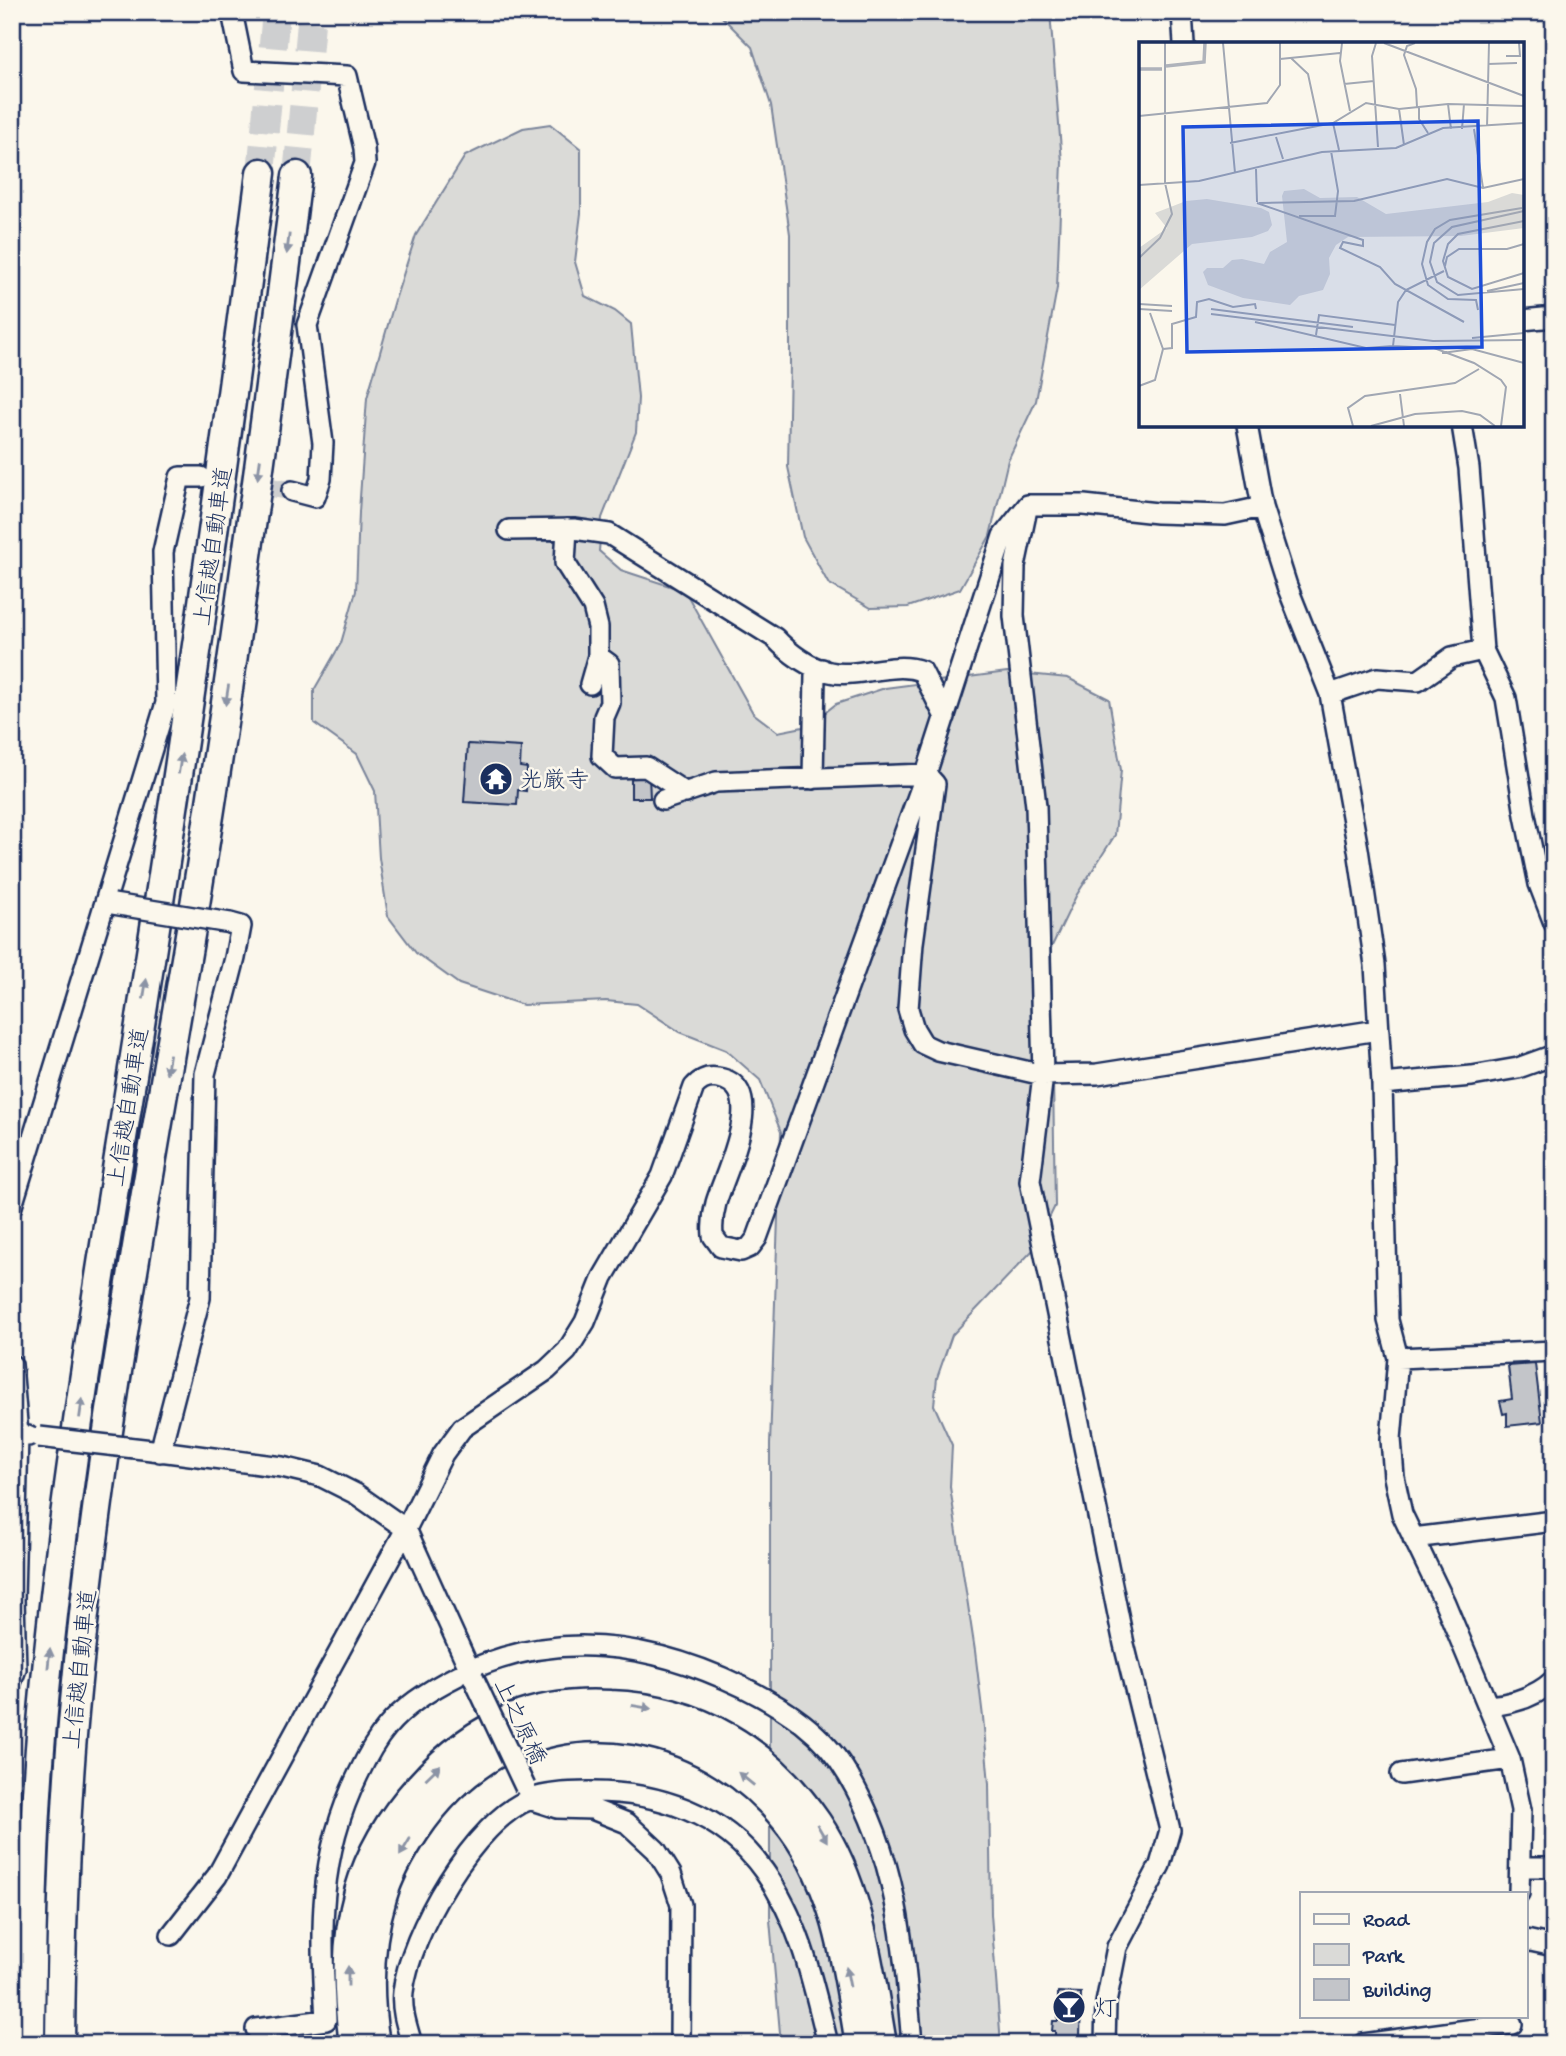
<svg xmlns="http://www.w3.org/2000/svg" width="1566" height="2056" font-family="'Gochi Hand','Klee One',sans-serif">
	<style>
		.green { fill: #dadad7; stroke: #7a849a; stroke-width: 2 }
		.building { fill: #c3c5c9; stroke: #1b2f5e; stroke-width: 2 }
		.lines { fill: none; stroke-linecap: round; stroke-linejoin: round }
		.minor-tunnel { stroke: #cecfd0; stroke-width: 19; stroke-dasharray: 19 10; stroke-linecap: butt }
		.highway-tunnel { stroke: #cecfd0; stroke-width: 28; stroke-dasharray: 28 14; stroke-linecap: butt }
		.minor-casing { stroke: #1b2f5e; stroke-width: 24 }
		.highway-casing { stroke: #1b2f5e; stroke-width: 33 }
		.minor { stroke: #fbf7ec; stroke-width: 19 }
		.highway { stroke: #fbf7ec; stroke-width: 28 }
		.minor-bridge-casing { stroke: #1b2f5e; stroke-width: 24; stroke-linecap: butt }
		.minor-bridge { stroke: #fbf7ec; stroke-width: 19 }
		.oneway { fill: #8b93a5 }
		.labels { text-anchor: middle; stroke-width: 5; stroke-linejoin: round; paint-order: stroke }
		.street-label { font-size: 23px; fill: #1b2f5e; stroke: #fbf7ec }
		.poi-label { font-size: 23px; fill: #1b2f5e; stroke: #fbf7ec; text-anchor: start }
		.inset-river { fill: none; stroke: #afb3bb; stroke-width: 3.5 }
		.inset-road { fill: none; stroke: #a1a7b3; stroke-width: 2 }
		.view { fill: #1d4ed8; fill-opacity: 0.15; stroke: #1d4ed8; stroke-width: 3.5 }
		.inset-edge { fill: none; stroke: #1b2f5e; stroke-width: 3.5 }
	</style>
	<rect width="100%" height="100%" fill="#fbf7ec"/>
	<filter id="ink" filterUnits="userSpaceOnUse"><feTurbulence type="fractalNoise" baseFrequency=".0143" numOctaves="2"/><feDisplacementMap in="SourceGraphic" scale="14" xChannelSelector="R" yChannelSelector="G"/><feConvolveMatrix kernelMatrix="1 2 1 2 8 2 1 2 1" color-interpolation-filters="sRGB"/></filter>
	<g filter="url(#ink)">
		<!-- green -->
		<path class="green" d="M 717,12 L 1050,12 L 1062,162 L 1057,288 L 1036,401 L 1008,460 L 990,536 L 960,589 L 908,607 L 871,608 L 828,583 L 803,537 L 788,467 L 790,363 L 790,234 L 771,105 L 752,47 Z
			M 550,124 L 581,149 L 581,213 L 575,262 L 585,296 L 615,311 L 631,324 L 638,398 L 636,432 L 602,518 L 599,551 L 621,570 L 685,591 L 753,713 L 778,732 L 808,726 L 836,704 L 885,688 L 1007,672 L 1068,678 L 1109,699 L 1121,770 L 1115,835 L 1076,896 L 1051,948 L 1055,1206 L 1034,1249 L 952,1335 L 937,1378 L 934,1405 L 952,1445 L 950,1487 L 975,1651 L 983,1717 L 989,1784 L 991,1914 L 1001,2044 L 781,2044 L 770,1920 L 770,1445 L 781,1132 L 760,1080 L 726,1050 L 680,1032 L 637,1004 L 606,1001 L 523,1005 L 459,984 L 416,953 L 388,916 L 379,858 L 375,791 L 357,754 L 314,723 L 314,690 L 341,643 L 356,591 L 359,512 L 367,398 L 395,300 L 416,235 L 465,156 L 523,128 Z"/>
		<!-- building -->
		<path class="building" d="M 468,744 L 521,747 L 520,767 L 527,768 L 526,791 L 518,790 L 517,805 L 464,802 Z
			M 631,775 L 649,775 L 650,798 L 631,798 Z
			M 1535,1364 L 1542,1422 L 1507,1426 L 1507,1413 L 1503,1414 L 1500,1401 L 1512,1399 L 1508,1366 Z
			M 1058,1992 L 1081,1993 L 1080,2038 L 1055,2038 L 1055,2031 L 1052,2031 L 1053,2021 L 1058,2021 Z"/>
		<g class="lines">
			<!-- minor-tunnel -->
			<path class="minor-tunnel" d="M 211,478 L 292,491"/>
			<!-- highway-tunnel -->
			<path class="highway-tunnel" d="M 261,173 L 276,12
				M 297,176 L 312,12"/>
			<defs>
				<path id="minor" d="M 232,12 L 244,71 L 347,76 L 364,148 L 365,163 L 307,325 L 323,443 L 321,479 L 315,497 L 292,491
					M 1182,12 L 1184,44
					M 1522,320 L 1554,317
					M 1247,425 L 1262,507 L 1287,586 L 1330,694 L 1358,849 L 1375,965 L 1382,1084 L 1388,1320 L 1398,1358 L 1391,1439 L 1394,1477 L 1402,1514 L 1445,1603 L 1510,1759 L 1521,1810 L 1519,1893
					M 1462,425 L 1469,468 L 1483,650 L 1506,698 L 1525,815 L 1539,884 L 1554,923
					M 1028,505 L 1084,505 L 1157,513 L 1225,515 L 1262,507
					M 1027,509 L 1015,566 L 1014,616 L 1036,806 L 1043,1075 L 1030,1181 L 1124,1644 L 1170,1830 L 1160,1865 L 1117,1947 L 1106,2003 L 1105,2044
					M 567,529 L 565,563 L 593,607 L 598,627 L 598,656 L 590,684
					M 509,530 L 574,529 L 609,534 L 775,638 C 788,652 810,669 830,672 C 841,675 857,673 868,671 C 887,669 903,664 922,671 L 945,717
					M 598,656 L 609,664 L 610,703 L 604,717 L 602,756 L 615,768 L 646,767 L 686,793
					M 1330,694 L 1377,678 L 1418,681 L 1452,657 L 1483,650
					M 926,774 L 935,784 L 913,943 L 908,1009 L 914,1029 L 923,1044 L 938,1051 L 1043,1075 L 1097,1074 L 1378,1030
					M 813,779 L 815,675 L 822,669
					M 663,800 L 716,782 L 926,774
					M 1382,1084 L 1472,1076 L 1518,1068 L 1554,1055
					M 12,1206 L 166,703 L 163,552 L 180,477 L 201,477
					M 1398,1358 L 1554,1351
					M 12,1365 L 18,1434 L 28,1436
					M 152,1450 L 282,1467 L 320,1476 L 356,1494 L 406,1529 L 473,1677
					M 160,1452 L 200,1298 L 205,1074 L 235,958 L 241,926 L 230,923
					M 1413,1538 L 1554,1521
					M 12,1680 L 16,1669 L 14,1599 L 18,1434
					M 1488,1706 C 1512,1704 1537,1696 1554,1680
					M 1401,1774 L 1510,1759
					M 532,1800 L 557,1808 L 592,1809 L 627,1823 L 656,1850 L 671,1874 L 681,1905 L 680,2044
					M 1520,1867 L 1554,1867
					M 171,1935 L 217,1876 L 406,1529 L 443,1454 L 462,1428 L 547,1370 L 567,1351 L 585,1322 L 603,1277 L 662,1176 L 694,1087 C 700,1080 708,1076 718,1078 C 771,1086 724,1174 716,1203 C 713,1214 712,1225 713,1236 L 721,1247 L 741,1251 L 750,1247 L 757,1238 L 926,774 L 1003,536 L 1028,505
					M 1526,1940 L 1554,1946
					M 256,2029 L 326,2020 C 321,1930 317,1858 358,1775 C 366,1758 375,1741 387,1727 C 406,1704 433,1688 459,1675 C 554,1628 650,1642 743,1687 C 785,1708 824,1733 848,1775 C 898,1859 904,1949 912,2044
					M 412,2044 C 407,2027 401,2010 403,1992 C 409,1935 475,1819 531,1799 C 548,1793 570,1792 588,1792 C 657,1791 723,1813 764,1871 C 801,1923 813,1983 828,2044
					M 1363,2044 L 1512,2024"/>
				<path id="highway" d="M 30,2044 C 31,1933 33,1822 43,1712 C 64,1480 105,1249 141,1018 C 185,737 225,456 261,173
					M 60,2044 C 61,1933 64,1823 74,1713 C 98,1446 149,1181 193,917 C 233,671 266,423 297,176
					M 354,2044 C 347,1992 345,1942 359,1892 C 370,1853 392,1817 419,1787 C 444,1759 476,1732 511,1719 C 542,1707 577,1703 610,1705 C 698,1708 767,1750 817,1823 C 860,1887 869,1969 882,2044
					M 375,2044 C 367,1995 368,1944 382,1897 C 389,1873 401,1852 415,1831 C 466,1755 543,1715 636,1730 C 700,1741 755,1777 793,1829 C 838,1890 848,1971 860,2044"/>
			</defs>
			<!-- minor casing -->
			<use href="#minor" class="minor-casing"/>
			<!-- highway casing -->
			<use href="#highway" class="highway-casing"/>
			<!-- minor -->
			<use href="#minor" class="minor"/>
			<!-- highway -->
			<use href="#highway" class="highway"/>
			<defs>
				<path id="minor-bridge" d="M 113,904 L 230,923
					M 39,1437 L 152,1450
					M 473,1677 L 525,1787"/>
			</defs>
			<!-- minor-bridge casing -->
			<use href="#minor-bridge" class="minor-bridge-casing"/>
			<!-- minor-bridge -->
			<use href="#minor-bridge" class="minor-bridge"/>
		</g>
		<!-- one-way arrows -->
		<defs><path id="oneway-solid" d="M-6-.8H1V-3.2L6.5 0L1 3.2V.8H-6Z" transform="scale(1.75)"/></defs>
		<g class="oneway">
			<use href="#oneway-solid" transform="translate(288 244) rotate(97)"/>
			<use href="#oneway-solid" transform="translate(259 469) rotate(98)"/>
			<use href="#oneway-solid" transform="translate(227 695) rotate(99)"/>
			<use href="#oneway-solid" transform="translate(180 764) rotate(-81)"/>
			<use href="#oneway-solid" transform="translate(145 989) rotate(-81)"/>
			<use href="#oneway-solid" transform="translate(168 1064) rotate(99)"/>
			<use href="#oneway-solid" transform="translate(81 1408) rotate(-82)"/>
			<use href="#oneway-solid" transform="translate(49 1658) rotate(-84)"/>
			<use href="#oneway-solid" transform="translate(642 1707) rotate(9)"/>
			<use href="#oneway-solid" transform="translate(433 1772) rotate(-44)"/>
			<use href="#oneway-solid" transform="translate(746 1779) rotate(-141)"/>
			<use href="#oneway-solid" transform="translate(822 1833) rotate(60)"/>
			<use href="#oneway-solid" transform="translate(405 1847) rotate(121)"/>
			<use href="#oneway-solid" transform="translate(348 1976) rotate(-90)"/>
			<use href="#oneway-solid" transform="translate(848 1977) rotate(-101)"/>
		</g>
	</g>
	<!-- icons -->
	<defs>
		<symbol id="temple-disc" viewBox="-11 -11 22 22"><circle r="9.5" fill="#1b2f5e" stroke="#fbf7ec"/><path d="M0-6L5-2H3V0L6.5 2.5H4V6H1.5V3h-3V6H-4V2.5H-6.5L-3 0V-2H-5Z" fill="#fff"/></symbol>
		<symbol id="bar-disc" viewBox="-11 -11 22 22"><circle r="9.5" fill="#1b2f5e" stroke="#fbf7ec"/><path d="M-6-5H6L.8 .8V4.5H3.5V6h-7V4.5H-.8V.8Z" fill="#fff"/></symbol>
	</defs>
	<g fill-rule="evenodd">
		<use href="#temple-disc" x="477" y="760" width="38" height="38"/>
		<use href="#bar-disc" x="1050" y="1988" width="38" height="38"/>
	</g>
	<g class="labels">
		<!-- street labels -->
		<g class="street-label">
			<text transform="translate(212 546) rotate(-82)" y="8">上信越自動車道</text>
			<text transform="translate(127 1107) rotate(-81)" y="8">上信越自動車道</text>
			<text transform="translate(79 1669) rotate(-84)" y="8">上信越自動車道</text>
			<text transform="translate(521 1721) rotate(65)" y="8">上之原橋</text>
		</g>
		<!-- poi labels -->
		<g class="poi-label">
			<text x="520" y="787">光厳寺</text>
			<text x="1094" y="2015">灯</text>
		</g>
	</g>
	<!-- overview -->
	<g transform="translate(1139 42)">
		<rect width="385" height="385" fill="#fbf7ec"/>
		<path d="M 165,147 L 181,156 L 218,155 L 247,172 L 349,160 L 373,151 L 385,153 L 385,186 L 322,194 L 209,195 L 197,203 L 190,216 L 191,232 L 184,248 L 160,254 L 151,263 L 104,256 L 69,243 L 64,230 L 68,226 L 84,226 L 93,218 L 103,217 L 125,222 L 131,210 L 148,200 L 143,154 L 145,149 ZM 68,157 L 122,166 L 130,170 L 133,183 L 129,189 L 113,195 L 53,202 L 0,248 L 0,206 L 28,186 L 16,171 L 47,159 Z" fill="#dadad7"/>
		<path class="inset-river" d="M 27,24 L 65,20 L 66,1M 0,27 L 23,27"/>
		<path class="inset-road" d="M 84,1 L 96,131M 203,1 L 201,19 L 211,69M 237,1 L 233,14 L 239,105M 245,1 L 385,54M 276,1 L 268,4 L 265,13 L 277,47 L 278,65M 367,14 L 381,14 L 380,1M 152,16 L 169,32 L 180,83M 141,17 L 201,11M 349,22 L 378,21M 205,42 L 235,39M 309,62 L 312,87M 280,65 L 280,77 L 289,91M 260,67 L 265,103M 0,74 L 128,61 L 141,43 L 141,1M 194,81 L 200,108M 348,85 L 350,1M 323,87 L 325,62M 335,87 L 344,146M 137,95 L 144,117M 91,101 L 194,81 L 227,61 L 260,67 L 309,62 L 385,64M 117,127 L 118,160M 0,143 L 60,139 L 183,110 L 257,106 L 304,86 L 385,81M 118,161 L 224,198 L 224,204 L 204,200 L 201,206 L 241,225 L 256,242 L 325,280M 120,161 L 215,159 L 308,137 L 344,146 L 385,137M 385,169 L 313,185 L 295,201 L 291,220 L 298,240 L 319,253 L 385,247M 160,174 L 196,174 L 199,149 L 192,109M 385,179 L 319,192 L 309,202 L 304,219 L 309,235 L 333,247 L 385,231M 0,216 L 21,196 L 33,172 L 26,141 L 26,1M 306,224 L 308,215 L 320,207 L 368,207 L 385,202M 348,249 L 385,241M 0,262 L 33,264M 0,267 L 33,269M 72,267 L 214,285M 339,268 L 337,258 L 309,257 L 289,243 L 283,222 L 288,200 L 296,187 L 311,178 L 383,166M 72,272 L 294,299 L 385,298M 116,280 L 227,306 L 254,304 L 259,260 L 267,248 L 305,229M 177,293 L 180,273 L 256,283M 333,296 L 385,291M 254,304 L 295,306 L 335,321 L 362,338 L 367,345 L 362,384M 24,307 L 33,306 L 33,282 L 57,275 L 58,260 L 70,257 L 94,265 L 116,262 L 117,267M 303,311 L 333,307 L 385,321M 0,344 L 16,338 L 24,307 L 11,271M 261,352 L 265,384M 214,384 L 209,366 L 226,354 L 316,341 L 340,327M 232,384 L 276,372 L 323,369 L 341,373 L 356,384"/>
		<path class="view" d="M 339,79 L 343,305 L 48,310 L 44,85 Z"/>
		<rect width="385" height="385" class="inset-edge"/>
	</g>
	<!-- margin -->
	<rect width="1566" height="2056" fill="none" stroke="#fbf7ec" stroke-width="42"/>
	<rect x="21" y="21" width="1524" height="2014" fill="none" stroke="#1b2f5e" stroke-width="2.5" filter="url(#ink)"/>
	<!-- legend -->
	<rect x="1300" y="1892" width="228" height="126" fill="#fbf7ec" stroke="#a1a7b3" stroke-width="2"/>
	<rect x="1314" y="1914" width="35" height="10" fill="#fbf7ec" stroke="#a1a7b3" stroke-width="2"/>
	<text x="1363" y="1926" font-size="21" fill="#1b2f5e">Road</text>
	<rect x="1314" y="1944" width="35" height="21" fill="#dadad7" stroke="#a1a7b3" stroke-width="2"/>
	<text x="1363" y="1962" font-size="21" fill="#1b2f5e">Park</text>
	<rect x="1314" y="1979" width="35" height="21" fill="#c3c5c9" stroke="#a1a7b3" stroke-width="2"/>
	<text x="1363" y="1996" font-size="21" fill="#1b2f5e">Building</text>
</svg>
